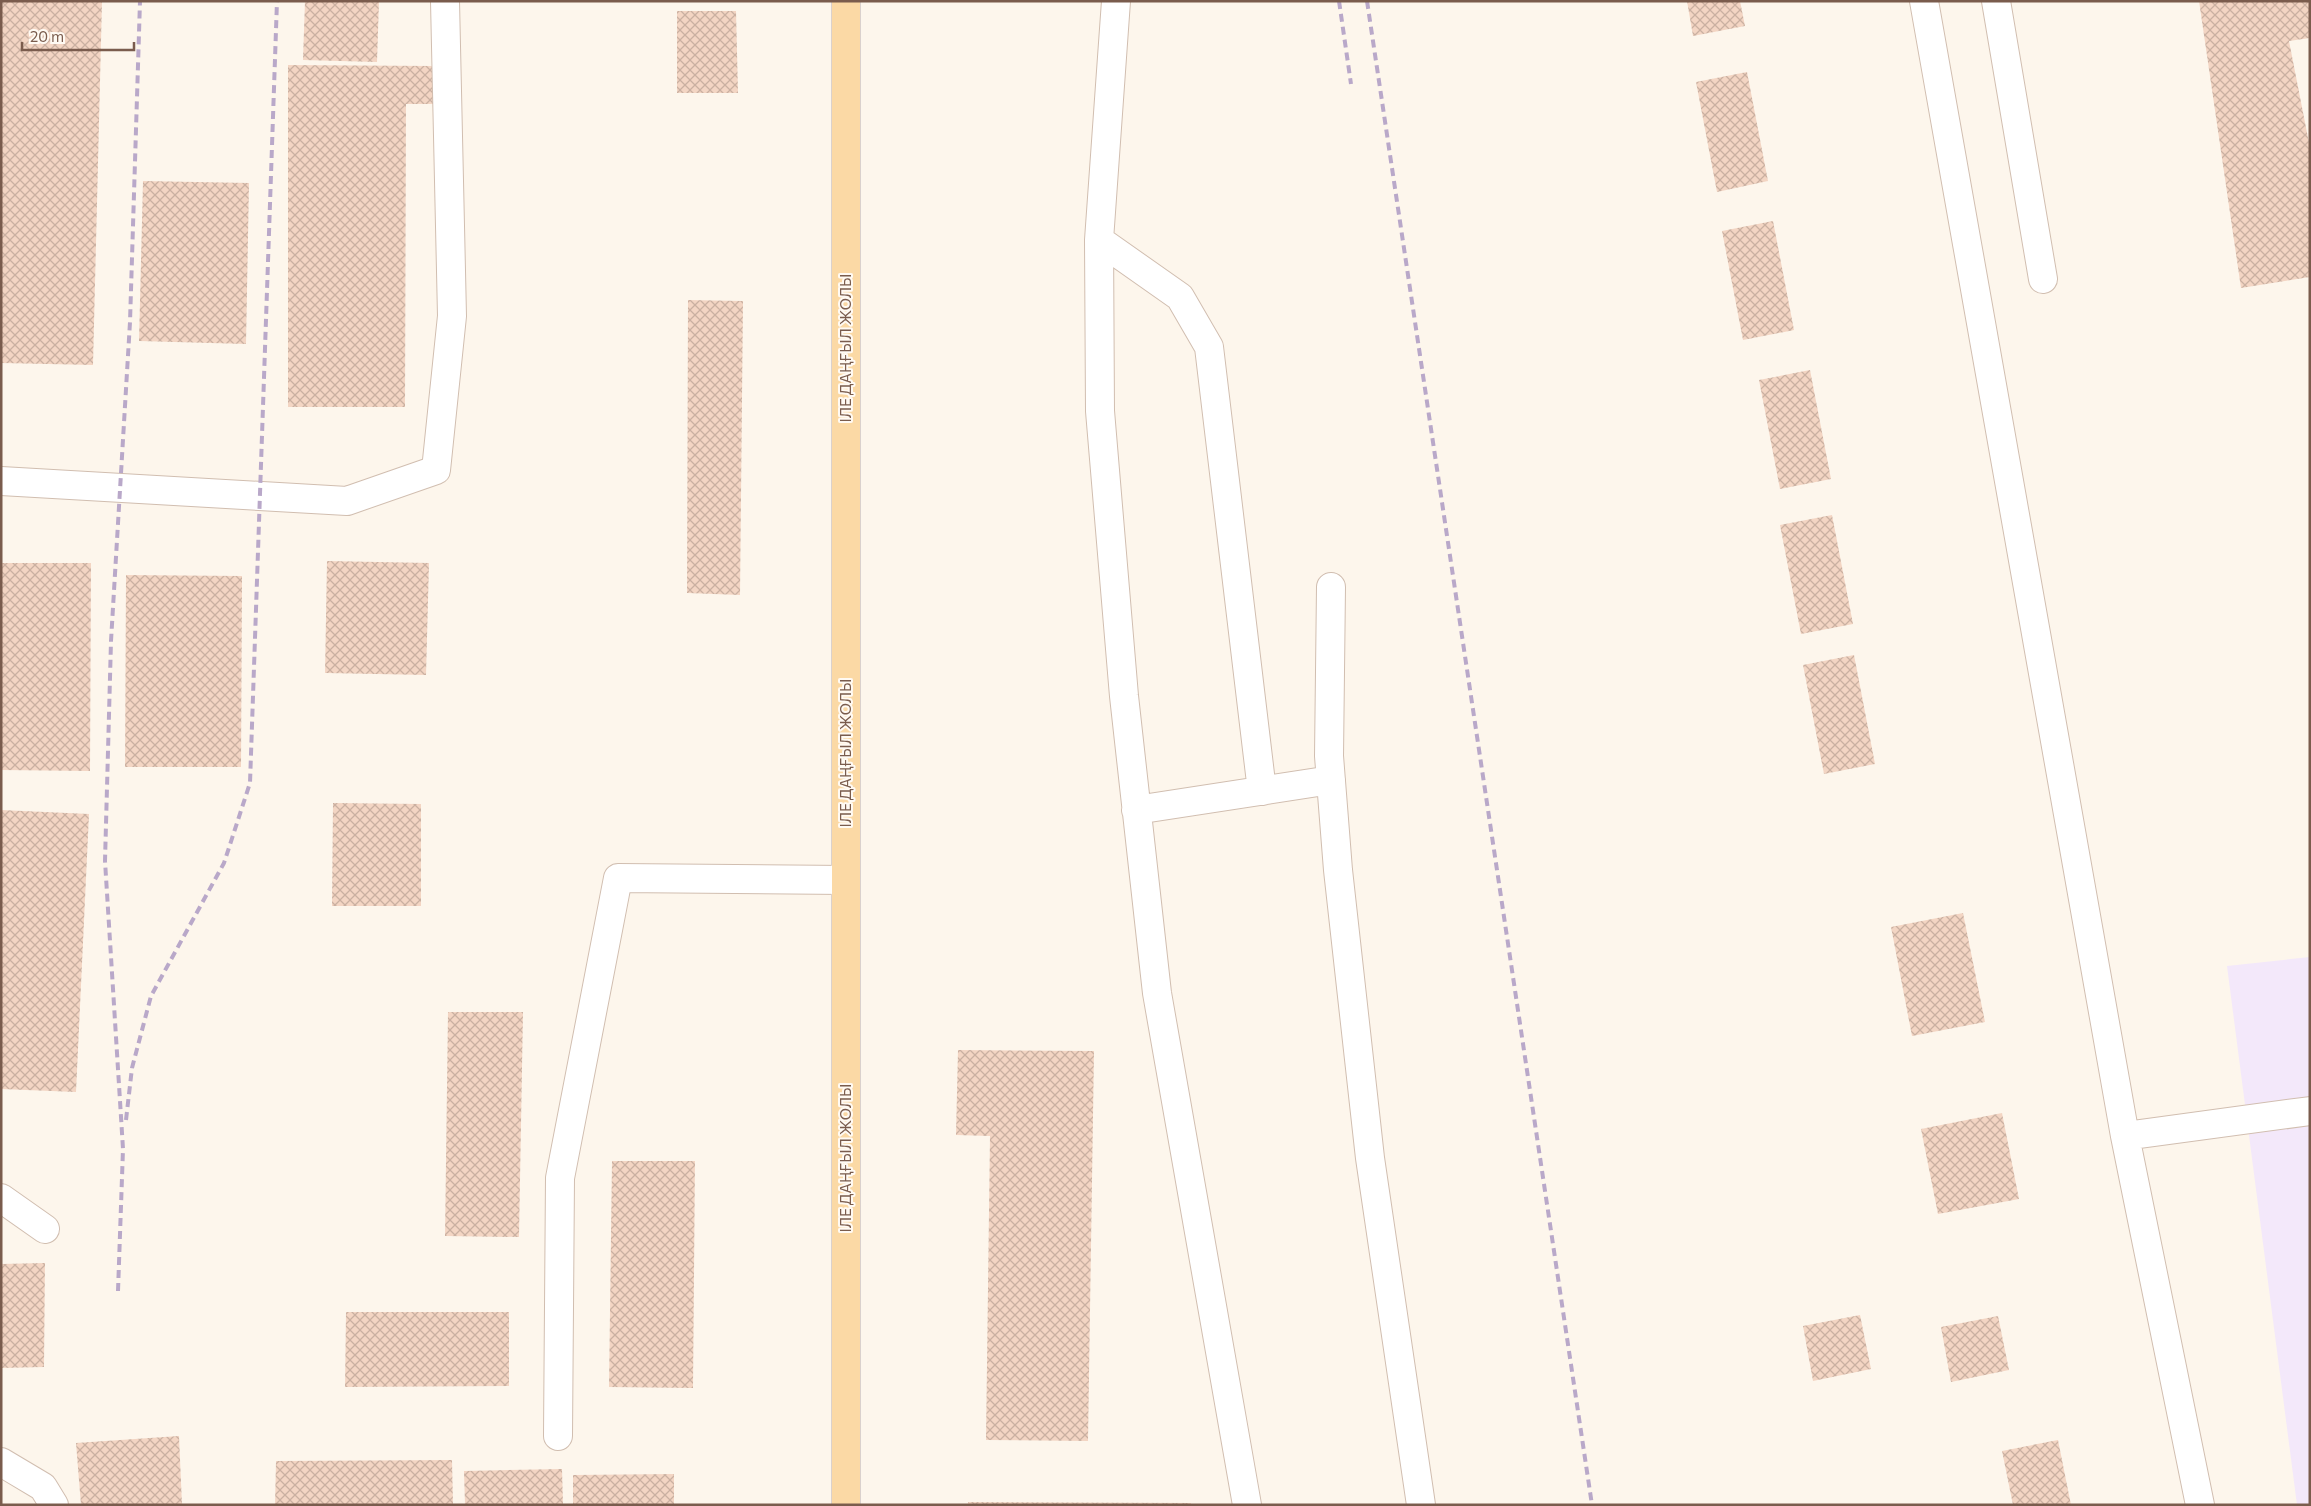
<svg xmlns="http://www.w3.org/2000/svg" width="2311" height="1506" font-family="Commissioner,sans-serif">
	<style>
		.education { fill: #f3e8fa }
		.building { fill: url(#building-cross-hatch) }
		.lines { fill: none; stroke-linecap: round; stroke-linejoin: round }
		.minor-casing { stroke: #d1beb0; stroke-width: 30 }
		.major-casing { stroke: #dad1cd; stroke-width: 30 }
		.minor { stroke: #fff; stroke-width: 28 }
		.major { stroke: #fbd9a5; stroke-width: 28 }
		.rail { stroke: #b9a8c9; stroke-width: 4; stroke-dasharray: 8 5; stroke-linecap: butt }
		.labels { text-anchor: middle; stroke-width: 4; stroke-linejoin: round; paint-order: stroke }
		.street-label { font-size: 15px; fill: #7a5c4d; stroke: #fffaf3 }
	</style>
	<defs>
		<pattern id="building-cross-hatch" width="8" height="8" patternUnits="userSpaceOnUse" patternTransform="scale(1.25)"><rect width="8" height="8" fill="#f3d5c3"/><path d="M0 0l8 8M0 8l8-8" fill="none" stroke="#cab0a1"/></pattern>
	</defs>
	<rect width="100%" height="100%" fill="#fdf6ec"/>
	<!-- education -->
	<path class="education" d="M 2310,957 L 2310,1505 L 2297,1505 L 2227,966 Z"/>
	<!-- building -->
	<path class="building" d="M 1,1 L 102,1 L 93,365 L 1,363 Z
		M 305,1 L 379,1 L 377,62 L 303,60 Z
		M 1687,1 L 1740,1 L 1745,26 L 1693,36 Z
		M 2199,1 L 2310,1 L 2310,38 L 2289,41 L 2310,148 L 2310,277 L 2241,288 Z
		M 677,11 L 736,11 L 738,93 L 677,93 Z
		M 288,65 L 434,66 L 434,104 L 406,104 L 405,407 L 288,407 Z
		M 1747,72 L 1768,181 L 1717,192 L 1696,82 Z
		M 143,181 L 249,183 L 246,344 L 139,341 Z
		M 1773,221 L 1794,330 L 1743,340 L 1722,231 Z
		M 688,300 L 743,301 L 740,595 L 687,593 Z
		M 1810,370 L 1831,479 L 1780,489 L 1759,380 Z
		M 1832,515 L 1853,624 L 1801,634 L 1780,525 Z
		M 327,561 L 429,563 L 426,675 L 325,673 Z
		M 1,563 L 91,563 L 90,771 L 1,770 Z
		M 126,575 L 242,576 L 241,767 L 125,767 Z
		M 1854,655 L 1875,764 L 1824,774 L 1803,665 Z
		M 333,803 L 421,804 L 421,906 L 332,906 Z
		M 1,810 L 89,814 L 76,1092 L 1,1089 Z
		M 1963,913 L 1985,1022 L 1912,1036 L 1891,927 Z
		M 448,1012 L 523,1012 L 519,1237 L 445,1236 Z
		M 958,1050 L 1094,1051 L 1088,1441 L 986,1440 L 990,1136 L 956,1135 Z
		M 2002,1113 L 2019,1199 L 1938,1214 L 1921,1129 Z
		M 612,1161 L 695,1161 L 693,1388 L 609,1387 Z
		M 45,1263 L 44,1367 L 1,1368 L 1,1264 Z
		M 346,1312 L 509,1312 L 509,1386 L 345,1387 Z
		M 1860,1315 L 1871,1369 L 1813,1381 L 1803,1326 Z
		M 1998,1316 L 2009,1370 L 1951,1382 L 1941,1327 Z
		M 179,1436 L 182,1505 L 81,1505 L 76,1443 Z
		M 2058,1440 L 2071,1505 L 2013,1505 L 2002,1451 Z
		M 452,1460 L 453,1505 L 275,1505 L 276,1461 Z
		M 562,1469 L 563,1505 L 465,1505 L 464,1471 Z
		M 674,1474 L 674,1505 L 573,1505 L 573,1475 Z
		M 968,1502 L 1191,1503 L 1191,1505 L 968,1505 Z"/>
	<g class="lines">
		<defs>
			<path id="minor" d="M 1116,1 L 1099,240 L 1100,411 L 1124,696 L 1157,993 L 1247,1505
				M 1924,1 L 2125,1136 L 2200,1505
				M 1996,1 L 2043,279
				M 1099,240 L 1180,297 L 1209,347 L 1262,791
				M 1,481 L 347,501 L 436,470 L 452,316 L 445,1
				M 1331,587 L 1329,756 L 1338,870 L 1370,1158 L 1421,1505
				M 1136,810 L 1331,780
				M 2125,1136 L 2310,1111
				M 1,1198 L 45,1229
				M 558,1436 L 560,1178 L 618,878 L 846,880
				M 1,1462 L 43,1487 L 54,1505"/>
			<path id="major" d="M 846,1505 L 846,1"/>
		</defs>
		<!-- minor casing -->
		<use href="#minor" class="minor-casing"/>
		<!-- major casing -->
		<use href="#major" class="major-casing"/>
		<!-- minor -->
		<use href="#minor" class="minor"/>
		<!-- major -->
		<use href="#major" class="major"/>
		<!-- rail -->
		<path class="rail" d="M 1339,1 L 1351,84
			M 1367,1 L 1592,1505
			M 126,1120 L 132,1068 L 151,996 L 224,863 L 250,783 L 277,1
			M 118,1291 L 123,1149 L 105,861 L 111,641 L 130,322 L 140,1"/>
	</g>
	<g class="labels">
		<!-- street labels -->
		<g class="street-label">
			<text transform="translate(846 348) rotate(-90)" y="5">ІЛЕ ДАҢҒЫЛ ЖОЛЫ</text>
			<text transform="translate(846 753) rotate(-90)" y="5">ІЛЕ ДАҢҒЫЛ ЖОЛЫ</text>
			<text transform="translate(846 1158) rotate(-90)" y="5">ІЛЕ ДАҢҒЫЛ ЖОЛЫ</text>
		</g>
	</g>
	<!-- border -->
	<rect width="2311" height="1506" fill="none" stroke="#7a5c4d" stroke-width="5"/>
	<!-- scale -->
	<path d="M22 42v8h112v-8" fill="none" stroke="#7a5c4d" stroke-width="2.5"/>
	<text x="30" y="42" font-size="15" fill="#7a5c4d" stroke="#fffaf3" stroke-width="4" paint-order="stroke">20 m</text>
</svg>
